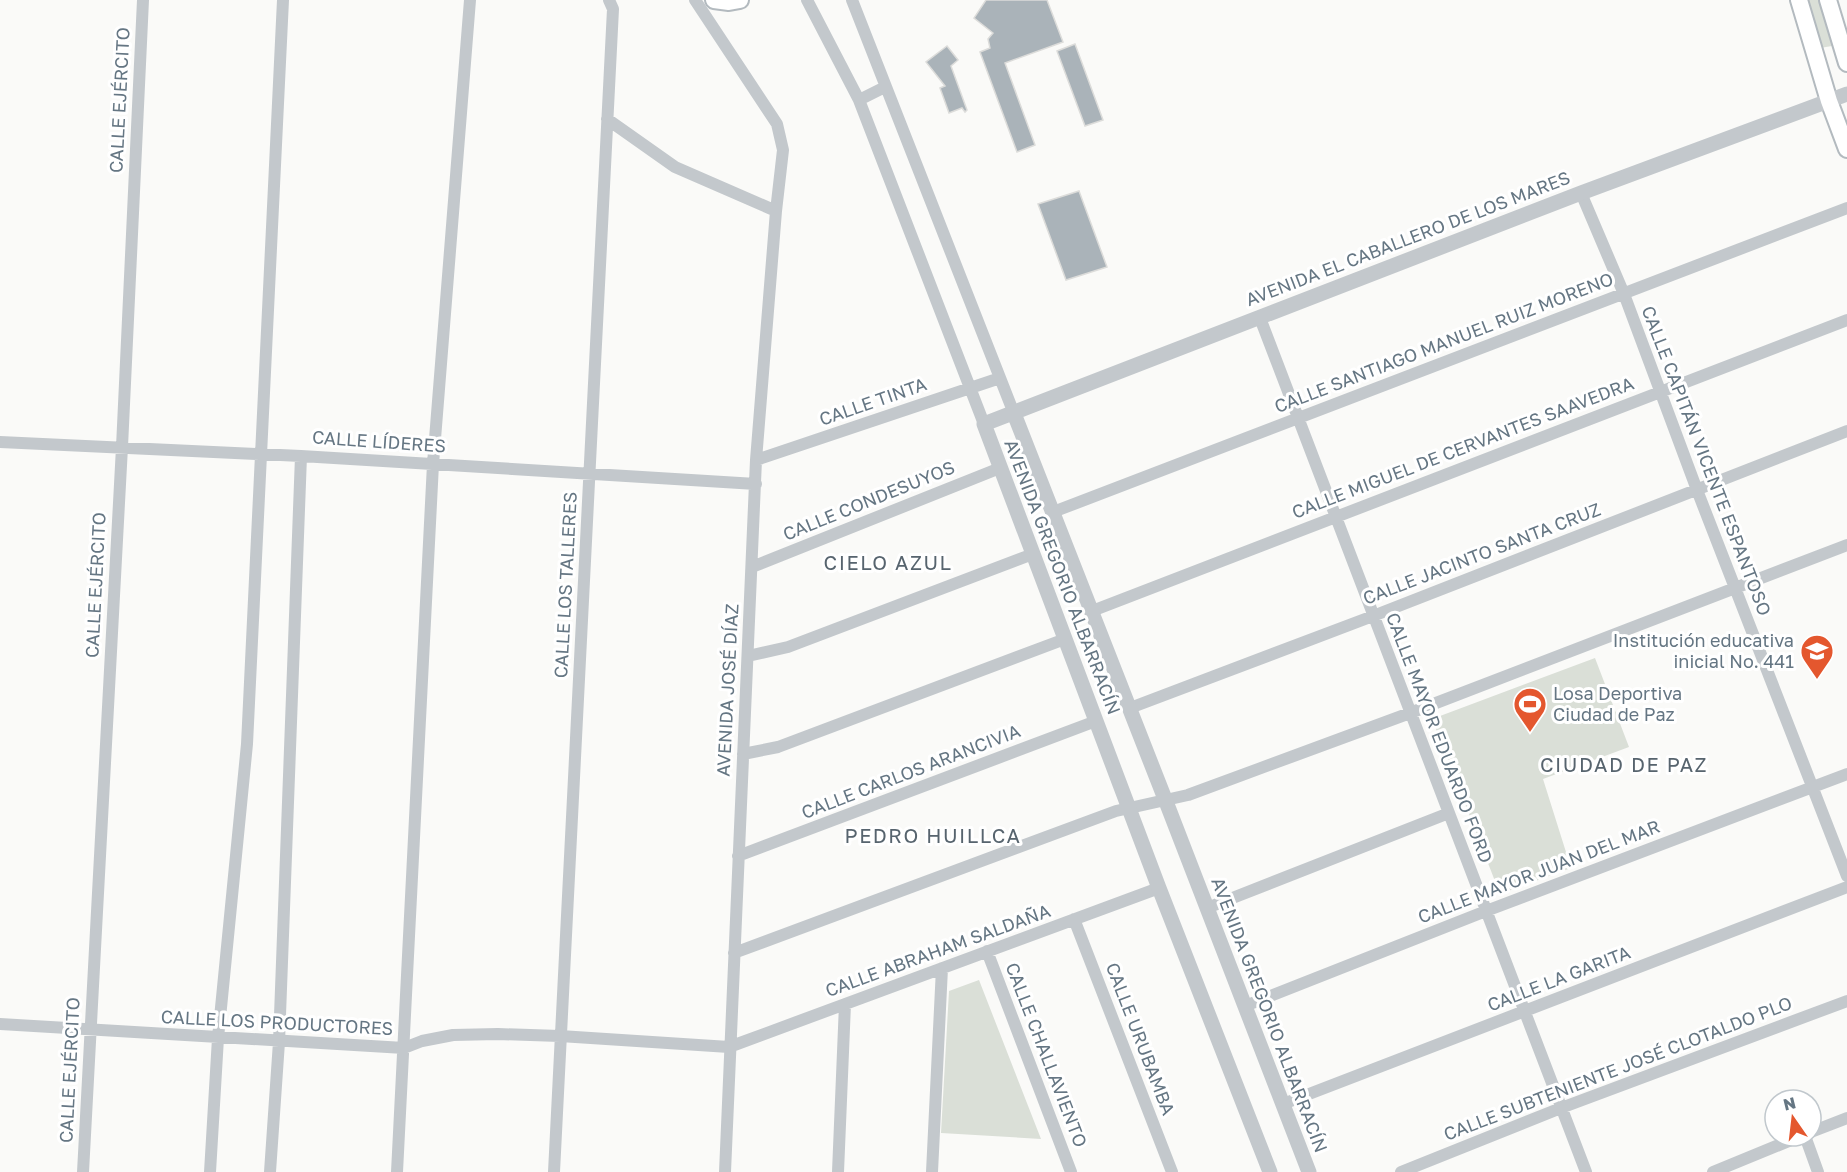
<svg xmlns="http://www.w3.org/2000/svg" width="1847" height="1172" font-family="'Golos Text',sans-serif">
	<style>
		.green { fill: #dadfd7 }
		.building { fill: #aab3b9; stroke: #dcdcda; stroke-width: 1.5 }
		.lines { fill: none; stroke-linecap: round; stroke-linejoin: round }
		.secondary-casing { stroke: #b3babf; stroke-width: 20 }
		.minor { stroke: #c3c8cc; stroke-width: 12 }
		.tertiary { stroke: #c3c8cc; stroke-width: 15 }
		.secondary { stroke: #fff; stroke-width: 16 }
		.labels { text-anchor: middle; stroke-width: 6; stroke-linejoin: round; paint-order: stroke }
		.street-label { font-size: 18px; fill: #657683; stroke: #fff }
		.poi-label { font-size: 18px; fill: #657683; stroke: #fff; text-anchor: end }
		.neighbourhood-label { font-size: 20px; letter-spacing: 1.5px; fill: #57646e; stroke: #fff }
	</style>
	<rect width="100%" height="100%" fill="#fafaf8"/>
	<!-- green -->
	<path class="green" d="M 1806,0 L 1819,0 L 1832,46 L 1820,48 Z
		M 1595,658 L 1629,747 L 1543,779 L 1571,868 L 1500,894 L 1432,719 Z
		M 979,980 L 1041,1139 L 941,1133 L 949,991 Z"/>
	<!-- building -->
	<path class="building" d="M 986,0 L 1047,0 L 1063,42 L 1005,63 L 1035,145 L 1017,152 L 980,52 L 990,48 L 988,39 L 993,33 L 974,18 Z
		M 1075,44 L 1103,120 L 1085,126 L 1057,51 Z
		M 947,46 L 958,60 L 951,66 L 967,110 L 965,112 L 962,108 L 949,113 L 940,88 L 945,86 L 926,62 Z
		M 1079,191 L 1107,267 L 1066,280 L 1038,204 Z"/>
	<g class="lines">
		<defs>
			<path id="secondary" d="M 714,0 L 729,2 L 740,0
				M 1799,0 L 1829,101 L 1847,149
				M 1828,0 L 1847,63"/>
		</defs>
		<!-- secondary casing -->
		<use href="#secondary" class="secondary-casing"/>
		<!-- minor -->
		<path class="minor" d="M 695,0 L 777,124 L 783,150 L 776,211 L 756,460 L 725,1172
			M 807,0 L 859,100 L 984,424
			M 852,0 L 1013,411
			M 859,100 L 885,87
			M 607,119 L 675,167 L 776,211
			M 1581,193 L 1624,294 L 1697,490 L 1847,876
			M 1260,318 L 1586,1172
			M 0,442 L 301,456 L 756,484
			M 756,460 L 1000,378
			M 1053,512 L 1847,208
			M 752,567 L 1000,468
			M 1092,611 L 1847,320
			M 748,656 L 788,647 L 1033,554
			M 1130,708 L 1373,616 L 1847,431
			M 743,754 L 778,747 L 1065,639
			M 738,856 L 1096,721
			M 1207,908 L 1449,813
			M 1074,919 L 1172,1172
			M 987,951 L 1071,1172
			M 734,953 L 1116,811 L 1188,795 L 1410,713 L 1847,545
			M 1245,1006 L 1486,911 L 1847,774
			M 0,1024 L 404,1048 L 422,1041 L 453,1035 L 498,1034 L 560,1036 L 729,1047 L 1159,888
			M 1283,1104 L 1847,887
			M 1811,1132 L 1847,1118
			M 1805,1136 L 1818,1172
			M 83,1172 L 122,447 L 143,0
			M 210,1172 L 218,1038 L 247,744 L 283,0
			M 270,1172 L 279,1042 L 301,456
			M 397,1172 L 433,464 L 470,0
			M 554,1172 L 613,9 L 609,0
			M 838,1172 L 845,1004
			M 932,1172 L 942,968
			M 1401,1172 L 1561,1108 L 1847,1001
			M 1713,1172 L 1801,1136"/>
		<!-- tertiary -->
		<path class="tertiary" d="M 1013,411 L 1165,799 L 1309,1172
			M 1270,1172 L 1159,888 L 984,424 L 1581,193 L 1847,94"/>
		<!-- secondary -->
		<use href="#secondary" class="secondary"/>
	</g>
	<!-- icons -->
	<defs>
		<symbol id="school-pin" viewBox="-11 -11 22 30"><path d="M0 17L-7.5 6A9.5 9.5 0 1 1 7.5 6Z" fill="#e4572e" stroke="#fff"/><path d="M0-5L7-2L0 1L-7-2ZM-4 1L0 2.5L4 1V4Q0 6-4 4Z" fill="#fff"/></symbol>
		<symbol id="stadium-pin" viewBox="-11 -11 22 30"><path d="M0 17L-7.5 6A9.5 9.5 0 1 1 7.5 6Z" fill="#e4572e" stroke="#fff"/><path d="M0-5a6.5 5 0 1 0 0 10a6.5 5 0 1 0 0-10ZM-3.5-1.8h7v3.6h-7Z" fill="#fff"/></symbol>
	</defs>
	<g fill-rule="evenodd">
		<use href="#school-pin" x="1798" y="632" width="38" height="52"/>
		<use href="#stadium-pin" x="1511" y="685" width="38" height="52"/>
	</g>
	<g class="labels">
		<!-- street labels -->
		<g class="street-label">
			<text transform="translate(120 100) rotate(-87)" y="6">CALLE EJÉRCITO</text>
			<text transform="translate(1408 239) rotate(-21)" y="6">AVENIDA EL CABALLERO DE LOS MARES</text>
			<text transform="translate(1444 343) rotate(-21)" y="6">CALLE SANTIAGO MANUEL RUIZ MORENO</text>
			<text transform="translate(873 402) rotate(-19)" y="6">CALLE TINTA</text>
			<text transform="translate(379 442) rotate(4)" y="6">CALLE LÍDERES</text>
			<text transform="translate(1463 448) rotate(-21)" y="6">CALLE MIGUEL DE CERVANTES SAAVEDRA</text>
			<text transform="translate(1706 461) rotate(69)" y="6">CALLE CAPITÁN VICENTE ESPANTOSO</text>
			<text transform="translate(869 501) rotate(-22)" y="6">CALLE CONDESUYOS</text>
			<text transform="translate(1482 554) rotate(-21)" y="6">CALLE JACINTO SANTA CRUZ</text>
			<text transform="translate(1062 577) rotate(69)" y="6">AVENIDA GREGORIO ALBARRACÍN</text>
			<text transform="translate(96 585) rotate(-87)" y="6">CALLE EJÉRCITO</text>
			<text transform="translate(566 585) rotate(-87)" y="6">CALLE LOS TALLERES</text>
			<text transform="translate(728 690) rotate(-87)" y="6">AVENIDA JOSÉ DÍAZ</text>
			<text transform="translate(1439 738) rotate(69)" y="6">CALLE MAYOR EDUARDO FORD</text>
			<text transform="translate(911 772) rotate(-21)" y="6">CALLE CARLOS ARANCIVIA</text>
			<text transform="translate(1539 872) rotate(-21)" y="6">CALLE MAYOR JUAN DEL MAR</text>
			<text transform="translate(938 951) rotate(-20)" y="6">CALLE ABRAHAM SALDAÑA</text>
			<text transform="translate(1559 979) rotate(-21)" y="6">CALLE LA GARITA</text>
			<text transform="translate(1269 1015) rotate(69)" y="6">AVENIDA GREGORIO ALBARRACÍN</text>
			<text transform="translate(277 1023) rotate(3)" y="6">CALLE LOS PRODUCTORES</text>
			<text transform="translate(1140 1039) rotate(69)" y="6">CALLE URUBAMBA</text>
			<text transform="translate(1046 1055) rotate(69)" y="6">CALLE CHALLAVIENTO</text>
			<text transform="translate(1618 1069) rotate(-21)" y="6">CALLE SUBTENIENTE JOSÉ CLOTALDO PLO</text>
			<text transform="translate(70 1070) rotate(-87)" y="6">CALLE EJÉRCITO</text>
		</g>
		<!-- poi labels -->
		<g class="poi-label">
			<text x="1794" y="647">Institución educativa<tspan x="1794" dy="21">inicial No. 441</tspan></text>
			<text x="1553" y="700" text-anchor="start">Losa Deportiva<tspan x="1553" dy="21">Ciudad de Paz</tspan></text>
		</g>
		<!-- neighbourhood labels -->
		<g class="neighbourhood-label">
			<text x="888" y="570">CIELO AZUL</text>
			<text x="1624" y="772">CIUDAD DE PAZ</text>
			<text x="933" y="843">PEDRO HUILLCA</text>
		</g>
	</g>
	<!-- north arrow -->
	<g transform="translate(1793 1118) rotate(346)"><circle r="28" fill="#ffffff" stroke="#c1c8cd" stroke-width="1.5"/>
	<path d="M0-4.5L10 22L0 15L-10 22Z" fill="#e4572e"/>
	<text y="-9" font-size="16" font-weight="bold" text-anchor="middle" fill="#657683">N</text>
	</g>
</svg>
